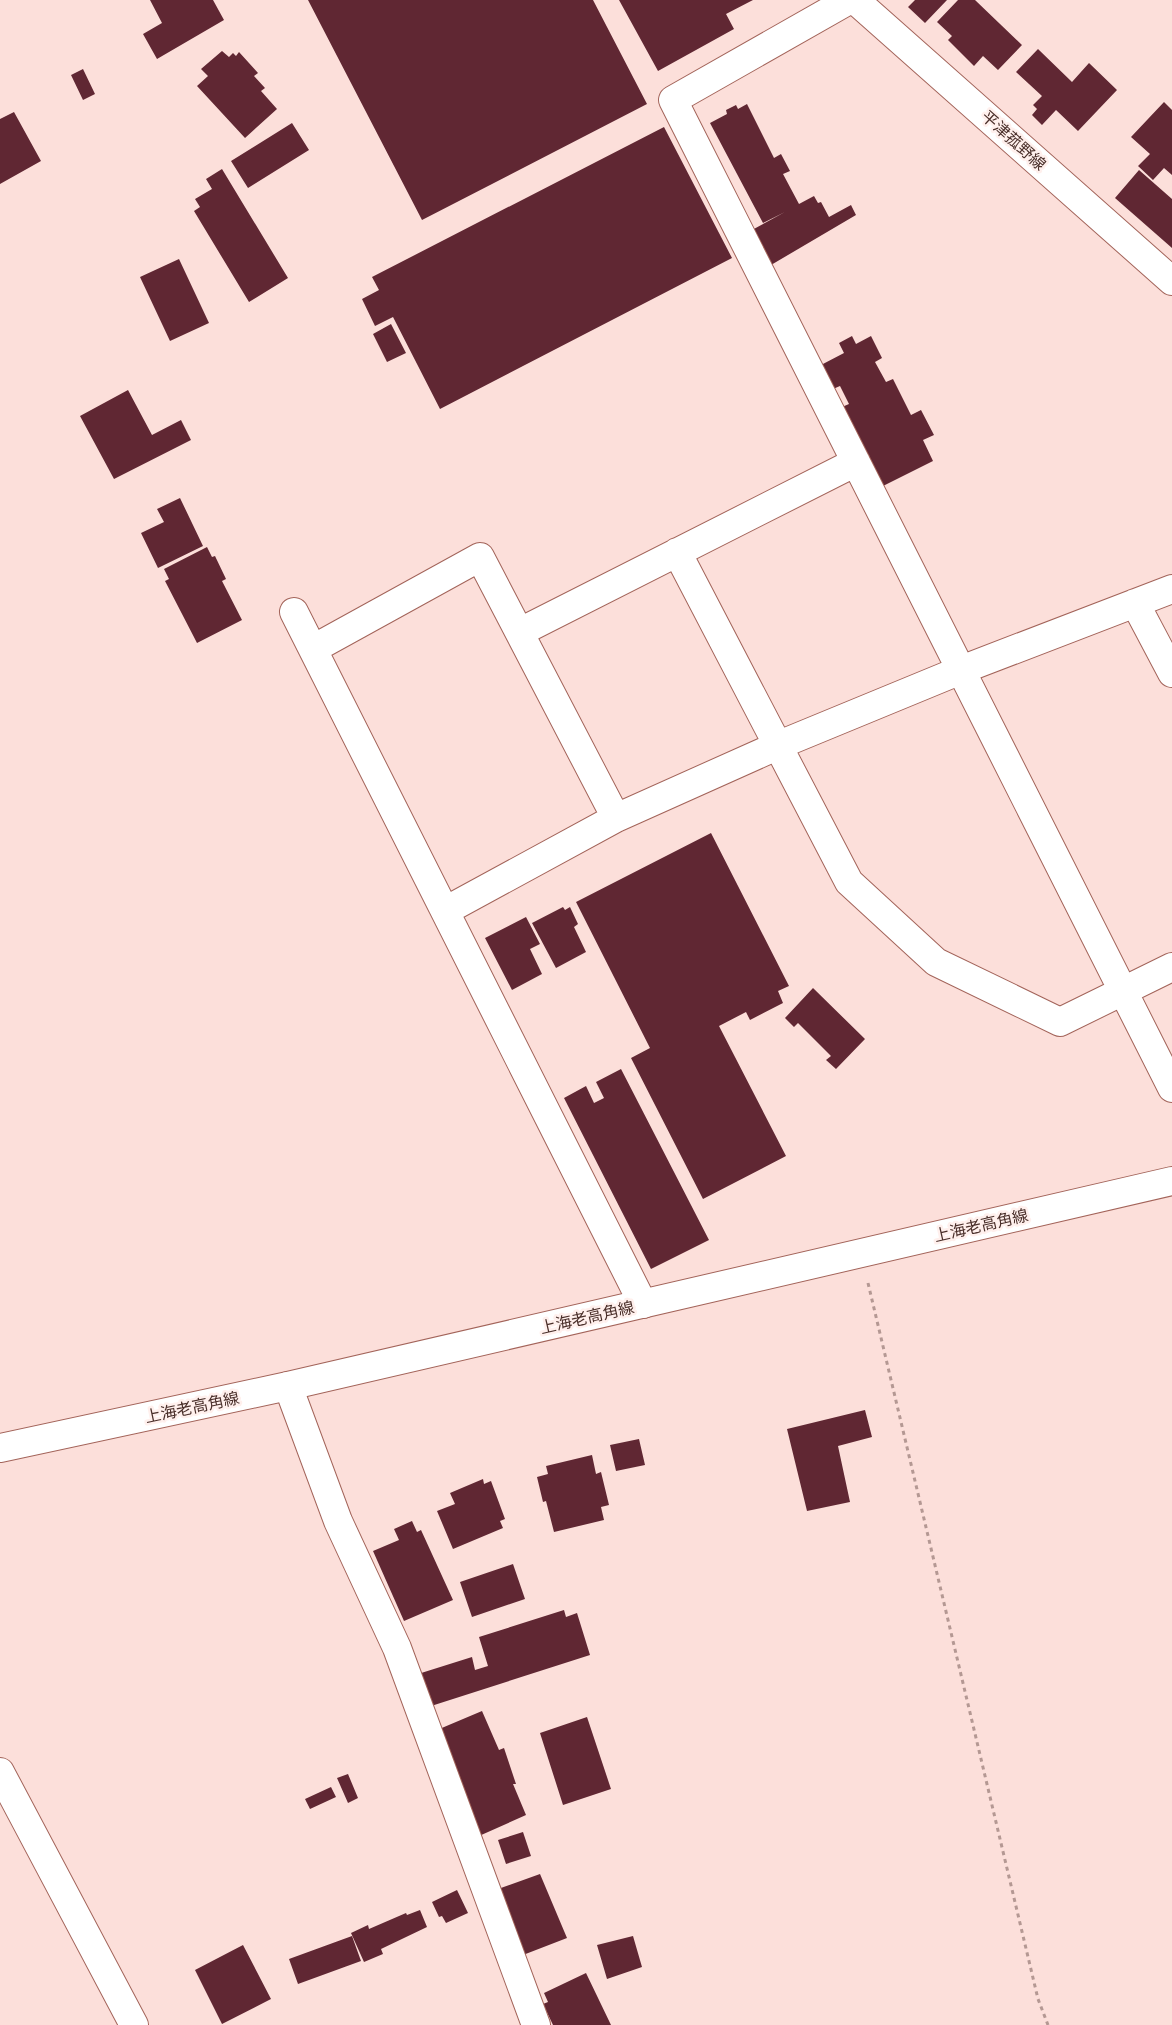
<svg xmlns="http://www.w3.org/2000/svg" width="1172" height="2025" font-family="Cabin,'Noto Sans JP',sans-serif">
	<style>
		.building { fill: #602733 }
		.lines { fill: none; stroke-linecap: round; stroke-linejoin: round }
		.minor-casing { stroke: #a3645a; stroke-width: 30 }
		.secondary-casing { stroke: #a3645a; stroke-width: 30 }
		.path { stroke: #b49893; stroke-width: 3; stroke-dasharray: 4 4; stroke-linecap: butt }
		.minor { stroke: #fff; stroke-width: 28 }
		.secondary { stroke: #fff; stroke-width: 28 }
		.labels { text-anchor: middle; stroke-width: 5; stroke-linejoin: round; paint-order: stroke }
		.street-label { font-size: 16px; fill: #4a2f2a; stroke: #fff0ed }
	</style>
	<rect width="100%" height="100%" fill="#fcdfda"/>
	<!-- building -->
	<path class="building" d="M 150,0 L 213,0 L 224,20 L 157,59 L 143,34 L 162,23 Z
		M 308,0 L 593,0 L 647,104 L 422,220 Z
		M 619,0 L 753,0 L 726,14 L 734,29 L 658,71 Z
		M 915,0 L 947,0 L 925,23 L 908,7 Z
		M 958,0 L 975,0 L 1022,45 L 998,70 L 983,56 L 974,66 L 948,40 L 952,36 L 937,22 Z
		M 1038,49 L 1072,82 L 1089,63 L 1117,90 L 1078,131 L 1056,110 L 1042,125 L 1032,115 L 1037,109 L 1033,105 L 1042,96 L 1016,72 Z
		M 222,51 L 229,57 L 233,53 L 236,56 L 239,52 L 258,73 L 254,76 L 265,88 L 261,91 L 277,109 L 245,138 L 197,86 L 208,76 L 201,69 Z
		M 83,69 L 95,94 L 83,100 L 71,75 Z
		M 1164,102 L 1172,110 L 1172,175 L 1164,168 L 1153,180 L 1138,166 L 1150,154 L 1131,137 Z
		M 747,104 L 774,158 L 781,154 L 790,171 L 783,174 L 799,204 L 814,196 L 818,203 L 821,202 L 829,217 L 851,205 L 856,215 L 771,265 L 752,230 L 785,212 L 763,223 L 710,123 L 727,114 L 726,110 L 736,105 L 738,109 Z
		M 14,112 L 41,161 L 0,184 L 0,119 Z
		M 292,123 L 309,150 L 248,188 L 231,161 Z
		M 664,127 L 732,258 L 440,409 L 393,317 L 375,326 L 362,299 L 379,290 L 372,277 Z
		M 222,169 L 288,278 L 249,302 L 194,211 L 200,207 L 195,199 L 212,189 L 206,179 Z
		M 1139,170 L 1172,199 L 1172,248 L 1115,198 Z
		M 179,259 L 209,323 L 170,341 L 140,277 Z
		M 391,324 L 406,353 L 387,362 L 373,334 Z
		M 852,336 L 856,344 L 871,336 L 882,358 L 875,362 L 886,382 L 893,379 L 911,415 L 921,410 L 934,435 L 923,440 L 933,461 L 883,486 L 842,407 L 849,404 L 840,386 L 833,389 L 821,365 L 844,353 L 839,343 Z
		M 128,390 L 152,435 L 181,420 L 191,440 L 114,479 L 80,416 Z
		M 180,498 L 203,546 L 158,568 L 141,533 L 164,522 L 157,509 Z
		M 207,547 L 212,557 L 215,556 L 226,579 L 222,581 L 242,620 L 197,643 L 165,581 L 169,579 L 164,569 Z
		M 711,833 L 789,986 L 778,991 L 783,1003 L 750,1020 L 746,1012 L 719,1026 L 786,1156 L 703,1199 L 631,1058 L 650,1048 L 576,902 Z
		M 563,907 L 565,910 L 570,907 L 578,924 L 574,927 L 586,952 L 556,968 L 532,923 Z
		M 526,917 L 540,944 L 530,949 L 542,974 L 512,990 L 485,938 Z
		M 813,988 L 865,1039 L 836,1069 L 826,1060 L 831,1056 L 798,1023 L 794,1027 L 785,1018 Z
		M 621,1069 L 709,1240 L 651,1269 L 564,1098 L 586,1086 L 594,1103 L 604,1098 L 596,1082 Z
		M 865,1410 L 872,1437 L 838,1446 L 850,1502 L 807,1511 L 787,1429 Z
		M 639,1439 L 645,1465 L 616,1471 L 610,1445 Z
		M 592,1455 L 596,1474 L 601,1472 L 609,1505 L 601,1507 L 604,1520 L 554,1532 L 546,1501 L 543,1502 L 537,1477 L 548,1474 L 546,1466 Z
		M 483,1479 L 484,1484 L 491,1481 L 505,1519 L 500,1521 L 503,1528 L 453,1549 L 437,1511 L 455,1504 L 450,1493 Z
		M 412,1521 L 417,1532 L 421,1530 L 453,1600 L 404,1621 L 373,1551 L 399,1540 L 394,1529 Z
		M 513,1564 L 525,1599 L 472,1617 L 460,1582 Z
		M 564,1610 L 566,1617 L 577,1613 L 590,1655 L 428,1707 L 418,1674 L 472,1657 L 475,1670 L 488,1666 L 479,1637 Z
		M 482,1711 L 499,1750 L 504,1748 L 516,1784 L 513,1784 L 526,1815 L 479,1836 L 437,1730 Z
		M 587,1717 L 611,1789 L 563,1805 L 540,1733 Z
		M 348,1774 L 358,1798 L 348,1803 L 337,1778 Z
		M 331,1787 L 336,1797 L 310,1809 L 305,1799 Z
		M 523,1832 L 531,1856 L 506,1864 L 498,1840 Z
		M 540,1874 L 567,1938 L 523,1955 L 498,1889 Z
		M 457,1890 L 468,1913 L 446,1923 L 442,1916 L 439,1917 L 432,1902 Z
		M 420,1910 L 427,1927 L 381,1949 L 383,1954 L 364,1962 L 351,1933 L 368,1925 L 369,1929 L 406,1913 L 407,1915 Z
		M 352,1936 L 361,1961 L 298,1984 L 289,1959 Z
		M 633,1936 L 642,1967 L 607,1979 L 597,1945 Z
		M 243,1945 L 271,1999 L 222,2024 L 195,1970 Z
		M 586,1973 L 611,2025 L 553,2025 L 543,2004 L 548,2002 L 544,1993 Z"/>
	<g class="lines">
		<defs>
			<path id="minor" d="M 849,0 L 673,100 L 1172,1088
				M 677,552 L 849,882 L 936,962 L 1060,1022 L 1172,967
				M 1135,603 L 1172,673
				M 294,612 L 643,1304
				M 520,632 L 856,462
				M 313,649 L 480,557 L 616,818
				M 445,911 L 616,818 L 779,745 L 961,670 L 1172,589
				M 288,1386 L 338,1521 L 397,1648 L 536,2025
				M 0,1772 L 134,2025"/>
			<path id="secondary" d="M 855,0 L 1172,281
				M 0,1448 L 288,1386 L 1172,1181"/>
		</defs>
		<!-- minor casing -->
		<use href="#minor" class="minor-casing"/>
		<!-- secondary casing -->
		<use href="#secondary" class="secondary-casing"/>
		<!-- path -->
		<path class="path" d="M 868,1283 L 1038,1999 L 1048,2025"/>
		<!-- minor -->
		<use href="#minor" class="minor"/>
		<!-- secondary -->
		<use href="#secondary" class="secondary"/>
	</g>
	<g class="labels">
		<!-- street labels -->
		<g class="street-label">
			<text transform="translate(1014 140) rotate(42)" y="6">平津菰野線</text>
			<text transform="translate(981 1225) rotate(-13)" y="6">上海老高角線</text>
			<text transform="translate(587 1317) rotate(-13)" y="6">上海老高角線</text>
			<text transform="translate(192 1407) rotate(-12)" y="6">上海老高角線</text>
		</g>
	</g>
</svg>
